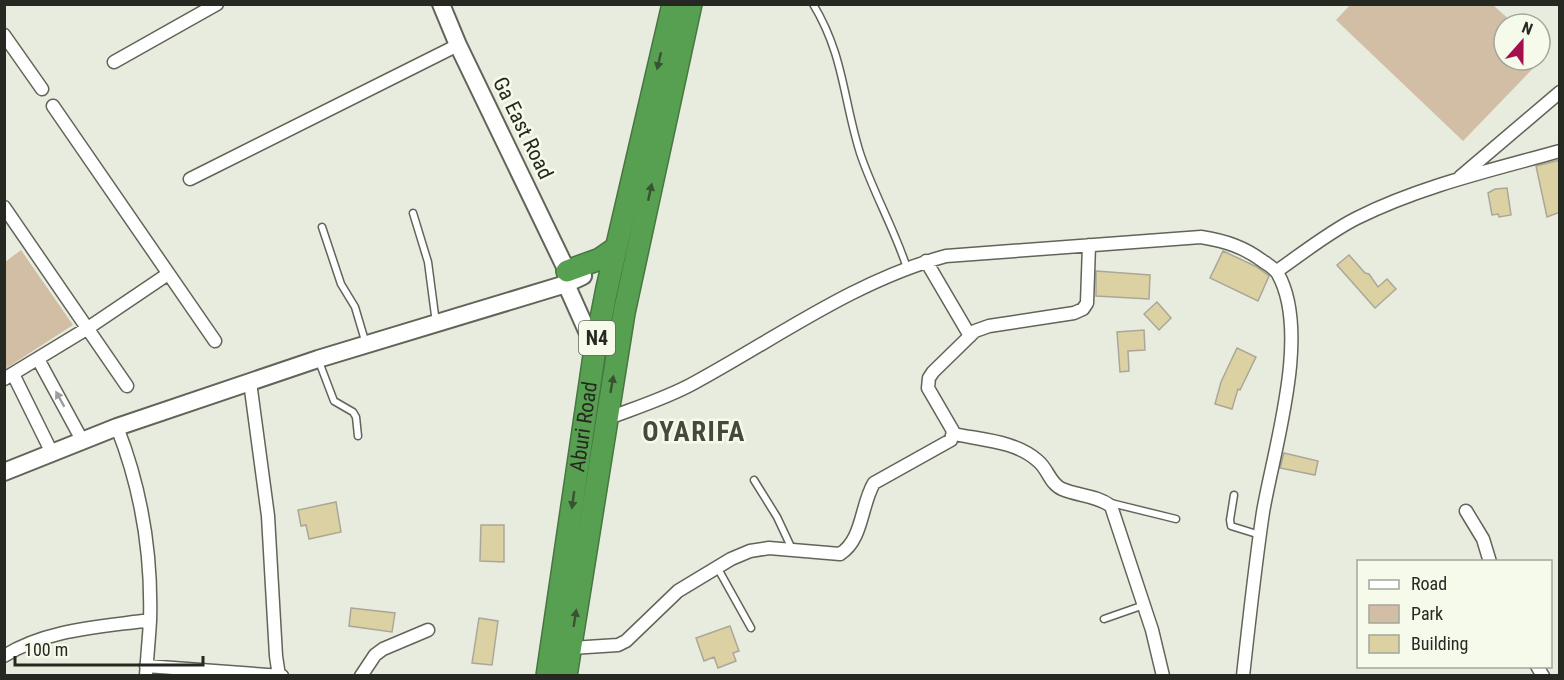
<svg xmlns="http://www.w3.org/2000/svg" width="1564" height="680" font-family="'Roboto Condensed',sans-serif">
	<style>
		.green { fill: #d2bea5 }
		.building { fill: #dcd1a3; stroke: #aaa799; stroke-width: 1.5 }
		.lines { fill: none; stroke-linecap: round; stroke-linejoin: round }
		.lane-casing { stroke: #616458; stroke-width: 9 }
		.street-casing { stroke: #616458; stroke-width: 15 }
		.secondary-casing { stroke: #616458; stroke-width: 20 }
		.highway-casing { stroke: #467641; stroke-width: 24 }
		.lane { stroke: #fff; stroke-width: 6 }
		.street { stroke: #fff; stroke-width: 12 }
		.secondary { stroke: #fff; stroke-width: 16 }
		.highway { stroke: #58a051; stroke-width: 21 }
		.oneway { fill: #385232 }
		.oneway2 { fill: #9d9e9c }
		.labels { text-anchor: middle; stroke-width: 5; stroke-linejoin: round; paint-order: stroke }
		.shield { fill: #f5faeb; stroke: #64675e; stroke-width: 1.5 }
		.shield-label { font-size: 20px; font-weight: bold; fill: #262822 }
		.street-label { font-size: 21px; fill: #262822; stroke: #f5faeb }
		.district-label { font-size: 27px; font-weight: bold; letter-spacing: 1.5px; fill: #45483d; stroke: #f5faeb }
	</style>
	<rect width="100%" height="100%" fill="#e8ecde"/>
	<!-- green -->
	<path class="green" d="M 1350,5 L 1493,5 L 1514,24 L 1504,24 L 1504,60 L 1540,60 L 1540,49 L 1546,55 L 1463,141 L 1336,20 Z
		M 21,250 L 73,325 L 5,369 L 5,262 Z"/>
	<!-- building -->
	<path class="building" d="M 1560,160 L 1560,212 L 1547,217 L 1536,166 Z
		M 1507,188 L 1511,215 L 1499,217 L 1498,214 L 1492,215 L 1488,193 L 1495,189 Z
		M 1223,251 L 1257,267 L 1269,276 L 1258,301 L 1210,278 Z
		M 1349,255 L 1365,273 L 1369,274 L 1378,287 L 1387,279 L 1396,289 L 1375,308 L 1337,265 Z
		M 1096,271 L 1150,275 L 1149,299 L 1096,296 Z
		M 1157,302 L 1171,318 L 1159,330 L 1144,314 Z
		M 1144,330 L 1145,350 L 1128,351 L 1129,371 L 1120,372 L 1117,332 Z
		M 1237,348 L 1256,357 L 1240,390 L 1238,389 L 1232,409 L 1215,404 L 1221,382 Z
		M 1284,453 L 1318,461 L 1315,475 L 1280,468 Z
		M 336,502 L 341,532 L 309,539 L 306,525 L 301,526 L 298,510 Z
		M 481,525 L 504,525 L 504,562 L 480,561 Z
		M 351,608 L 395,613 L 392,632 L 349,626 Z
		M 479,618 L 498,621 L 492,665 L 472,663 Z
		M 730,626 L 739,651 L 733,653 L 736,661 L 718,668 L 714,657 L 704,661 L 696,638 Z"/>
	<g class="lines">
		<defs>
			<path id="lane" d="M 813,4 C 844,55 843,99 860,153 C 873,192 894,228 907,268
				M 413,213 L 428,262 L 436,323
				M 322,227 L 341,284 L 355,307 L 366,344
				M 318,359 L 334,401 L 353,412 L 356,417 L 358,436
				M 754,480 L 777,517 L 792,549
				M 1234,495 L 1230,520 L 1231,526 L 1260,535
				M 1111,503 L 1176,519
				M 717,567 L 751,628
				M 1104,619 L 1144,605"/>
			<path id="street" d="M 4,35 L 42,89
				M 114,62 L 217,4
				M 53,106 L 215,341
				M 1460,177 L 1560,92
				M 190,179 L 458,45
				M 4,207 L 127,386
				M 926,261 L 970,336
				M 1277,271 C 1303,253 1329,232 1357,218 C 1421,186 1492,170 1560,151
				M 38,359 L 82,440
				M 13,374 L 52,453
				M 4,379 L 88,328 L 168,274
				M 250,382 L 268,516 L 276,656 L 279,676
				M 606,419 C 635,408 667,398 694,383 C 777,338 854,281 946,256 L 1201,237 C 1226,241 1244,247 1264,262 C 1269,265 1275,269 1278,274 C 1311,333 1274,448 1263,512 C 1255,566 1249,621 1243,676
				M 117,427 C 141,488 152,555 150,621 C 149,639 147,657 146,676
				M 954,434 C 982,440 1016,441 1038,461 C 1048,469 1050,484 1062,489 C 1078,496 1096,495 1111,506 L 1152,630 L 1163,676
				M 1466,511 L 1483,539 L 1490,562
				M 571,648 L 618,645 L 626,641 L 678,591 L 731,559 L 750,551 L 769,548 L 840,554 C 863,540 861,504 874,483 L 951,440 L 953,431 L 928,388 L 929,378 L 933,372 L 975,331 L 989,326 L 1074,313 L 1083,309 L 1087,303 L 1089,245
				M 4,656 C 47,629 101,627 150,620
				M 146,666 L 282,676
				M 1537,666 L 1543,676
				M 361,676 L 375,655 L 383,649 L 428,630"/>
			<path id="secondary" d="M 441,4 L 458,45 L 567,271 L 566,284 L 595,349
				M 4,472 L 117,427 L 318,359 L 566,284 L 583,276"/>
			<g id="highway">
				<path d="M 567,271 L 600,259 L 616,248"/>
				<path id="s1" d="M 547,676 L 595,349 L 607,288 L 673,4"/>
				<path d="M 566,676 L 624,313 L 691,4"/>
			</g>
		</defs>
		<!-- lane casing -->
		<use href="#lane" class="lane-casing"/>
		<!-- street casing -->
		<use href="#street" class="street-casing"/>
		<!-- secondary casing -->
		<use href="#secondary" class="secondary-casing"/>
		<!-- highway casing -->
		<use href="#highway" class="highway-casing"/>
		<!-- lane -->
		<use href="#lane" class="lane"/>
		<!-- street -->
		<use href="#street" class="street"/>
		<!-- secondary -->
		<use href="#secondary" class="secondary"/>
		<!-- highway -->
		<use href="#highway" class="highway"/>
	</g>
	<!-- one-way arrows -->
	<defs><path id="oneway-solid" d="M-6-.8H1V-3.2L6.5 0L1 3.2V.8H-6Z" transform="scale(1.5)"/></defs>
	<g class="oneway">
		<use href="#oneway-solid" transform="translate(659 61) rotate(103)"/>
		<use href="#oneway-solid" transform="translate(650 192) rotate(-78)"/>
		<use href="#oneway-solid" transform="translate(612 384) rotate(-80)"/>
		<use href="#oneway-solid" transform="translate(573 500) rotate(98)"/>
		<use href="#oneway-solid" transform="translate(575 618) rotate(-81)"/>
	</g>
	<use class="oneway2" href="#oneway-solid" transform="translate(60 399) rotate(-119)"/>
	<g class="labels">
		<!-- shield labels -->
		<rect class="shield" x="579" y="321" width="36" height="34" rx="4.5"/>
		<g class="shield-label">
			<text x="597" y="345">N4</text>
		</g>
		<!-- street labels -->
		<g class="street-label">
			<text transform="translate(523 128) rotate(64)" y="7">Ga East Road</text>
			<text dy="7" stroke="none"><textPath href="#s1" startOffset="252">Aburi Road</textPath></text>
		</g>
		<!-- district labels -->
		<g class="district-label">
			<text x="694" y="441">OYARIFA</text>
		</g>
	</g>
	<!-- border -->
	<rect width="1564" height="680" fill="none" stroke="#262822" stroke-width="12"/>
	<!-- legend -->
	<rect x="1357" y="560" width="195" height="108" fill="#f5faeb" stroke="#a2a69b" stroke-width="1.5"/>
	<rect x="1369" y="580" width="30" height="9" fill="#ffffff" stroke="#a2a69b" stroke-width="1.5"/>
	<text x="1411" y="590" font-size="18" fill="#262822">Road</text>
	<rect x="1369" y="605" width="30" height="18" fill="#d2bea5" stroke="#a2a69b" stroke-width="1.5"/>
	<text x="1411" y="620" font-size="18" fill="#262822">Park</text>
	<rect x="1369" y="635" width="30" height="18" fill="#dcd1a3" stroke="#a2a69b" stroke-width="1.5"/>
	<text x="1411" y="650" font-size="18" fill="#262822">Building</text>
	<!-- north arrow -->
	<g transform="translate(1522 42) rotate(21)"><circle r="28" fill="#f5faeb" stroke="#a2a69b" stroke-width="1.5"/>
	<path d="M0-4.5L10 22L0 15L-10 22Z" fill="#a4104d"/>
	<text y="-9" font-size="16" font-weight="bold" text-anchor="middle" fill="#262822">N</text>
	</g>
	<!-- scale -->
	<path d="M15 656v9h188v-9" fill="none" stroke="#262822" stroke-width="3"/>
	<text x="24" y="656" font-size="18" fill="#262822" stroke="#f5faeb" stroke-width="4.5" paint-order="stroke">100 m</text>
</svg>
